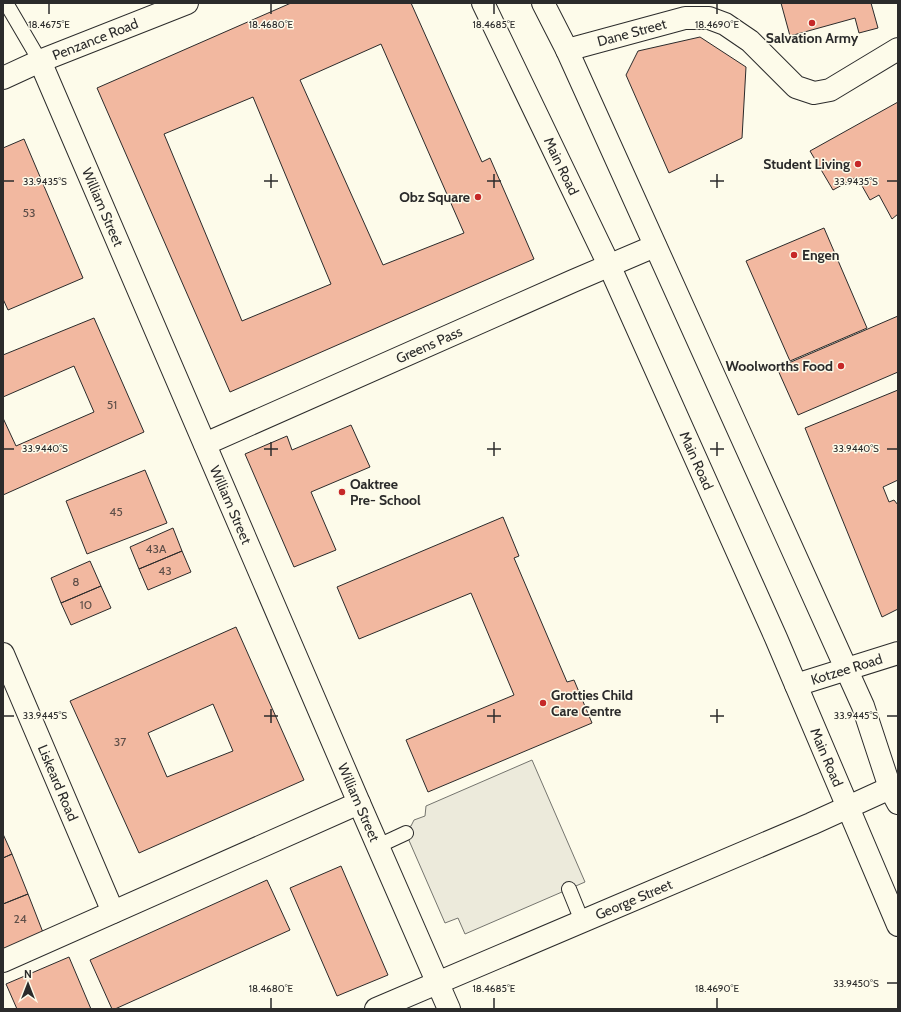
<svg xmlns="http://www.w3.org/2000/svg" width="901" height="1012" font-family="Cabin,sans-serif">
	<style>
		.parking { fill: #eceadb; stroke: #74746e }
		.building { fill: #f2b8a0; stroke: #2b2b2b; fill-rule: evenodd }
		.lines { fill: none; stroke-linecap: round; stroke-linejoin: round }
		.lane-casing { stroke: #2b2b2b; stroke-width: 16 }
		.street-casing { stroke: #2b2b2b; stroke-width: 24 }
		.secondary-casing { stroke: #2b2b2b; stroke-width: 24 }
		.lane { stroke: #fdfbea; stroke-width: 14 }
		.street { stroke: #fdfbea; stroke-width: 22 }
		.secondary { stroke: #fdfbea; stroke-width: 22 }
		.ticks { fill: none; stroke: #2b2b2b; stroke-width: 1.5 }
		.poi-dot { fill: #c62828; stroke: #fdfbea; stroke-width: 1.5 }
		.labels { text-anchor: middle; stroke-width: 3; stroke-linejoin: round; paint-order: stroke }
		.number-label { font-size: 12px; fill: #5d4e48 }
		.street-label { font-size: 14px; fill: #2b2b2b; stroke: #fdfbea }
		.poi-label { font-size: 14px; font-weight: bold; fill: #2b2b2b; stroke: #fdfbea; text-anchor: end }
		.ticks-label { font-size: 10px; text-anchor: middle; fill: #2b2b2b; stroke: #fdfbea; stroke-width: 3; stroke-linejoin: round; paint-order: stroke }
	</style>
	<rect width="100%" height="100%" fill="#fdfbea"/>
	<!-- parking -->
	<path class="parking" d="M 532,760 L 585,882 L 465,934 L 458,918 L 445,923 L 404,829 L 411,826 L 414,820 L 425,816 L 426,806 Z"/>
	<!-- building -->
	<path class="building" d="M 291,3 L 411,3 L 482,162 L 490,158 L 534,259 L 230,392 L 97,88 ZM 381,44 L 464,233 L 383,265 L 300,80 ZM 253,97 L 331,284 L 242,321 L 164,134 Z
		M 781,3 L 871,3 L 878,28 L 859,33 L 855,18 L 790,36 Z
		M 700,37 L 746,67 L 742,138 L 669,173 L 626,75 L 638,51 Z
		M 898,102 L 898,214 L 892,219 L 879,195 L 870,200 L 857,177 L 833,190 L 810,151 Z
		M 24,139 L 83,278 L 8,310 L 3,299 L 3,148 Z
		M 824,228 L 867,328 L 790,361 L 746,261 Z
		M 898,316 L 898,372 L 798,415 L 777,368 Z
		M 94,318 L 144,432 L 3,495 L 3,418 L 16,446 L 94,412 L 74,366 L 3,397 L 3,355 Z
		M 898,390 L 898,480 L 883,487 L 889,502 L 894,500 L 898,505 L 898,609 L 882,617 L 805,428 Z
		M 351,425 L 370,467 L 311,492 L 336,550 L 294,567 L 245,454 L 287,436 L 292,450 Z
		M 145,470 L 167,523 L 87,554 L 66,501 Z
		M 503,517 L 519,556 L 514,558 L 567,682 L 574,680 L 592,723 L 428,792 L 406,740 L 514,695 L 471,593 L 359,639 L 337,587 Z
		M 173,528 L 182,551 L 139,569 L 130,547 Z
		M 182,551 L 191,572 L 148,590 L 139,569 Z
		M 90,561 L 101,586 L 61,603 L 51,578 Z
		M 101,586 L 111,608 L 71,625 L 61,603 Z
		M 236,627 L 304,780 L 139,853 L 70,701 ZM 213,704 L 233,751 L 167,777 L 148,733 Z
		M 3,834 L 12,854 L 3,858 Z
		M 12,854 L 28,894 L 3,904 L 3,858 Z
		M 341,866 L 388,975 L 337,996 L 290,888 Z
		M 267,880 L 290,930 L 115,1009 L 112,1009 L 90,960 Z
		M 28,894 L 44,935 L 3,951 L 3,904 Z
		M 69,957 L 91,1009 L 17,1009 L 6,984 Z"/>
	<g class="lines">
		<defs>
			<path id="lane" d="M 6,3 L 40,61
				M 378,846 L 406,833
				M 569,889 L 582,921"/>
			<g id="street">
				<path id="s1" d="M 567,50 L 685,18 L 709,18 L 725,24 L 750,41 L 796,87 L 814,93 L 830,90 L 898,49"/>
				<path id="s2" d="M 40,61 L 359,803 L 449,1009"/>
				<path id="s3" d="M 3,78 L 40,61 L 187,3"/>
				<path id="s4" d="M 205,444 L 573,281 L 655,246"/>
				<path id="s5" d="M 3,654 L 113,912"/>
				<path id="s6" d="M 796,685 L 898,653"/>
				<path d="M 3,961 L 359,803"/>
				<path id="s7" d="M 376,1009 L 811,824 L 890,788"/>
			</g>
			<g id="secondary">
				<path id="s8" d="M 483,3 L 609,265 L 776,638 L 898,925"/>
				<path d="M 543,3 L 567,50 L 863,706 L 890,788 L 898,803"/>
			</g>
		</defs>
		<!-- lane casing -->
		<use href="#lane" class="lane-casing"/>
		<!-- street casing -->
		<use href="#street" class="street-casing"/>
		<!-- secondary casing -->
		<use href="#secondary" class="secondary-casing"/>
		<!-- lane -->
		<use href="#lane" class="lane"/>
		<!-- street -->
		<use href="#street" class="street"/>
		<!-- secondary -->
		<use href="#secondary" class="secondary"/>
	</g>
	<!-- ticks -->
	<path class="ticks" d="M 49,4 L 49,14M 271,4 L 271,14M 494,4 L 494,14M 717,4 L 717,14M 271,174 L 271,188M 494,174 L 494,188M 717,174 L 717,188M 4,181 L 14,181M 264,181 L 278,181M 487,181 L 501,181M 710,181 L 724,181M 887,181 L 897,181M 271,442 L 271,456M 494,442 L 494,456M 717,442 L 717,456M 4,449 L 14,449M 264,449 L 278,449M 487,449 L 501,449M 710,449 L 724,449M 887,449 L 897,449M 271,709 L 271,723M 494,709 L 494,723M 717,709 L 717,723M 4,716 L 14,716M 264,716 L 278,716M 487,716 L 501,716M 710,716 L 724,716M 887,716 L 897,716M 887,983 L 897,983M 271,998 L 271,1008M 494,998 L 494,1008M 717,998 L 717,1008"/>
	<!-- markers -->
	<g class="poi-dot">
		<circle cx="812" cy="23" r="4"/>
		<circle cx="858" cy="164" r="4"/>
		<circle cx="478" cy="197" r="4"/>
		<circle cx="794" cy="255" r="4"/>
		<circle cx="841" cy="366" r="4"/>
		<circle cx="342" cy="492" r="4"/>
		<circle cx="543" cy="703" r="4"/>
	</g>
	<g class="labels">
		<!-- number labels -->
		<g class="number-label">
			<text x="29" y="217">53</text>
			<text x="112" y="409">51</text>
			<text x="116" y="516">45</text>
			<text x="156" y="553">43A</text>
			<text x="165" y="575">43</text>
			<text x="76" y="586">8</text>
			<text x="86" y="609">10</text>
			<text x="120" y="746">37</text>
			<text x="20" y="923">24</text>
		</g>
		<!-- street labels -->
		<g class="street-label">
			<text dy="5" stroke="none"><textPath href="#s1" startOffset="67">Dane Street</textPath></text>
			<text dy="5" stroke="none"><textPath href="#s3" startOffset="100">Penzance Road</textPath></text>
			<text dy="5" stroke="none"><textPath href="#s8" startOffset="181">Main Road</textPath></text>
			<text dy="5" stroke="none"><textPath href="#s2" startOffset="159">William Street</textPath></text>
			<text dy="5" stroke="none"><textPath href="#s4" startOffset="245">Greens Pass</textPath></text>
			<text dy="5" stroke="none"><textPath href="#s8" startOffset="505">Main Road</textPath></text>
			<text dy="5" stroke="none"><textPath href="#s2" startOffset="483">William Street</textPath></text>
			<text dy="5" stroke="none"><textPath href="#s6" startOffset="53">Kotzee Road</textPath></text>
			<text dy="5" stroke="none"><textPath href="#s8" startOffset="829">Main Road</textPath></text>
			<text dy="5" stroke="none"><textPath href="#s5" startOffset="140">Liskeard Road</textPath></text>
			<text dy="5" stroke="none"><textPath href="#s2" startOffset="807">William Street</textPath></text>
			<text dy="5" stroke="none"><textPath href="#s7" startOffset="280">George Street</textPath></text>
		</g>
		<!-- poi labels -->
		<g class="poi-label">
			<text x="812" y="43" text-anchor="middle">Salvation Army</text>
			<text x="850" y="169">Student Living</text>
			<text x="470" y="202">Obz Square</text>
			<text x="802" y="260" text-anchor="start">Engen</text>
			<text x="833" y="371">Woolworths Food</text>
			<text x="350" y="489" text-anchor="start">Oaktree<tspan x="350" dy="16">Pre- School</tspan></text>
			<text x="551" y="700" text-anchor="start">Grotties Child<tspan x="551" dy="16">Care Centre</tspan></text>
		</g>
	</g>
	<g class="ticks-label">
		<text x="49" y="28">18.4675°E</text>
		<text x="271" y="28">18.4680°E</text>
		<text x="494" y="28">18.4685°E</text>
		<text x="717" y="28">18.4690°E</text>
		<text x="45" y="185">33.9435°S</text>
		<text x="856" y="185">33.9435°S</text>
		<text x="45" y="452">33.9440°S</text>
		<text x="856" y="452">33.9440°S</text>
		<text x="45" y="719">33.9445°S</text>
		<text x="856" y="719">33.9445°S</text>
		<text x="856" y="987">33.9450°S</text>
		<text x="271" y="992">18.4680°E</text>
		<text x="494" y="992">18.4685°E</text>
		<text x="717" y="992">18.4690°E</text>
	</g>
	<!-- border -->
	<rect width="901" height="1012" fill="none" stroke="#2b2b2b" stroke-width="8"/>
	<!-- north arrow -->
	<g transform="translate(28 984)" stroke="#fdfbea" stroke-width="3" paint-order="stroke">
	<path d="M0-3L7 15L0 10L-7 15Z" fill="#2b2b2b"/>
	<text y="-6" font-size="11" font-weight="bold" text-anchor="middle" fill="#2b2b2b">N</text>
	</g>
</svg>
